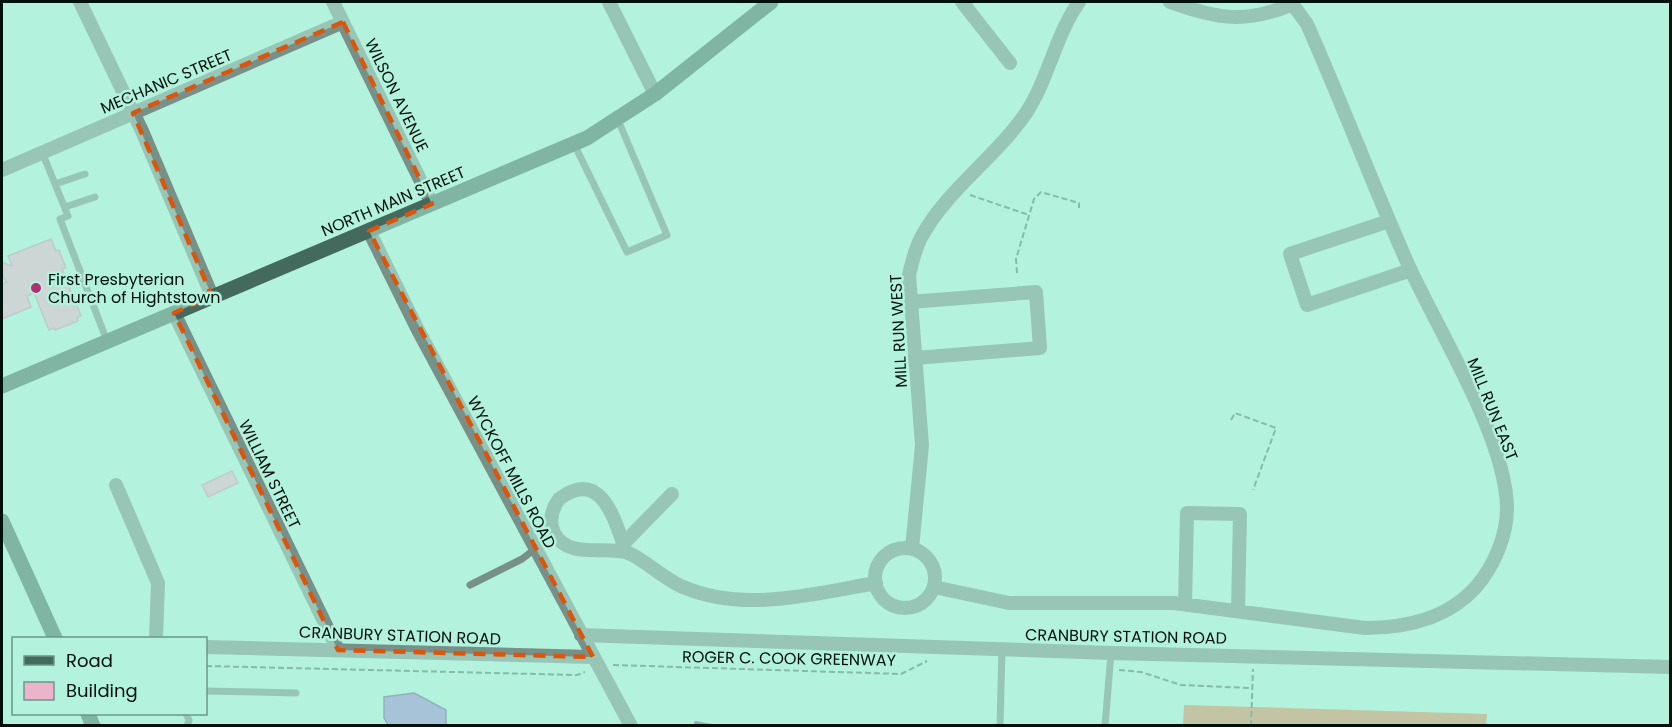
<svg xmlns="http://www.w3.org/2000/svg" width="1672" height="727" font-family="Poppins,sans-serif">
	<style>
		.forest { fill: #d48d60 }
		.water { fill: #9789d1; stroke: #6a6595; stroke-width: 1.5 }
		.lines { fill: none; stroke-linecap: round; stroke-linejoin: round }
		.stream { stroke: #6a6595; stroke-width: 4 }
		.building { fill: #ebb4ca; stroke: #d09bb1; stroke-width: 1.5 }
		.path { stroke: #51776a; stroke-width: 2; stroke-dasharray: 6 3; stroke-linecap: butt }
		.lane { stroke: #779088; stroke-width: 7 }
		.street { stroke: #779088; stroke-width: 14 }
		.secondary { stroke: #44695d; stroke-width: 15 }
		.marked { fill: none; stroke: #dc550c; stroke-width: 4.5; stroke-dasharray: 12 8; stroke-linejoin: round }
		.poi-dot { fill: #b22d74; stroke: #b3f2dd; stroke-width: 2 }
		.labels { text-anchor: middle; stroke-width: 5; stroke-linejoin: round; paint-order: stroke }
		.street-label { font-size: 16px; fill: #00100a; stroke: #b3f2dd }
		.poi-label { font-size: 16px; fill: #00100a; stroke: #b3f2dd; text-anchor: start }
	</style>
	<rect width="100%" height="100%" fill="#b3f2dd"/>
	<!-- forest -->
	<path class="forest" d="M 1184,705 L 1487,714 L 1486,726 L 1183,725 Z"/>
	<!-- water -->
	<path class="water" d="M 414,693 L 446,710 L 446,725 L 388,725 L 384,718 L 384,697 Z"/>
	<g class="lines">
		<!-- stream -->
		<path class="stream" d="M 696,723 L 711,726"/>
	</g>
	<!-- building -->
	<path class="building" d="M 51,239 L 56,251 L 59,250 L 66,268 L 62,269 L 81,316 L 77,318 L 78,321 L 55,330 L 54,328 L 49,330 L 34,293 L 27,296 L 31,307 L 2,319 L 2,284 L 7,282 L 2,276 L 2,262 L 12,266 L 8,256 Z
		M 232,471 L 238,483 L 208,497 L 202,485 Z"/>
	<g class="lines">
		<!-- path -->
		<path class="path" d="M 970,195 L 1029,215
			M 1017,273 L 1016,259 L 1034,199 L 1041,192 L 1079,203 L 1079,208
			M 1231,420 L 1235,413 L 1276,428 L 1253,490
			M 613,665 L 901,674 L 927,661
			M 206,666 L 577,675 L 585,672
			M 1119,670 L 1141,672 L 1181,685 L 1250,688
			M 1251,726 L 1253,669"/>
		<!-- lane -->
		<path class="lane" d="M 574,144 L 627,252 L 667,235 L 618,120
			M 42,152 L 68,216 L 60,219 L 107,341
			M 55,184 L 85,174
			M 65,207 L 95,197
			M 470,585 L 522,559 L 535,549
			M 206,691 L 296,693
			M 186,714 L 189,720 L 187,726
			M 1000,726 L 1002,649
			M 1105,726 L 1111,653"/>
		<!-- street -->
		<path class="street" d="M 80,2 L 142,131 L 212,296
			M 333,2 L 432,204
			M 609,2 L 655,94
			M 962,2 L 1010,63
			M 1170,2 C 1217,19 1246,24 1293,4
			M 2,170 L 343,22
			M 1389,221 L 1290,254 L 1307,305 L 1411,270
			M 369,231 L 418,330 L 631,726
			M 910,302 L 1036,292 L 1040,348 L 915,358
			M 174,313 L 338,650
			M 116,485 L 158,583 L 156,638
			M 623,544 L 672,494
			M875 578a30 30 0 1 1 60 0a30 30 0 1 1-60 0Z
			M 912,549 L 922,445 L 909,275 C 912,262 915,248 922,236 C 945,192 997,156 1026,113 C 1049,78 1055,36 1079,2
			M 626,552 C 615,521 602,467 559,499 C 552,509 548,520 554,533 C 568,559 602,546 625,552 C 639,555 665,580 683,587 C 745,613 813,594 876,583
			M 934,587 L 1009,603 L 1174,603 L 1365,628 C 1407,628 1447,619 1476,587 C 1494,566 1507,536 1507,508 C 1506,437 1437,329 1407,262 C 1372,183 1342,103 1307,24 L 1291,2
			M 1185,604 L 1187,513 L 1240,514 L 1238,611
			M 581,635 L 1111,653 L 1670,667
			M 206,647 L 593,657"/>
		<!-- secondary -->
		<path class="secondary" d="M 2,386 L 587,138 L 655,94 L 771,2
			M 2,521 L 55,638
			M 88,714 L 93,726"/>
	</g>
	<!-- marked area -->
	<path d="M0 0H1672V727H0ZM 343,22 L 432,204 L 369,231 L 593,657 L 338,650 L 174,313 L 212,296 L 133,113 Z" fill="#b3f2dd" fill-opacity=".55" fill-rule="evenodd"/>
	<path class="marked" d="M 343,22 L 432,204 L 369,231 L 593,657 L 338,650 L 174,313 L 212,296 L 133,113 Z"/>
	<!-- markers -->
	<circle class="poi-dot" cx="36" cy="288" r="6"/>
	<g class="labels">
		<!-- street labels -->
		<g class="street-label">
			<text transform="translate(166 81) rotate(-23)" y="6">MECHANIC STREET</text>
			<text transform="translate(397 95) rotate(64)" y="6">WILSON AVENUE</text>
			<text transform="translate(393 201) rotate(-23)" y="6">NORTH MAIN STREET</text>
			<text transform="translate(898 331) rotate(-93)" y="6">MILL RUN WEST</text>
			<text transform="translate(1493 409) rotate(68)" y="6">MILL RUN EAST</text>
			<text transform="translate(512 472) rotate(62)" y="6">WYCKOFF MILLS ROAD</text>
			<text transform="translate(270 474) rotate(64)" y="6">WILLIAM STREET</text>
			<text transform="translate(400 635) rotate(2)" y="6">CRANBURY STATION ROAD</text>
			<text transform="translate(1126 636) rotate(1)" y="6">CRANBURY STATION ROAD</text>
			<text transform="translate(789 658) rotate(1)" y="6">ROGER C. COOK GREENWAY</text>
		</g>
		<!-- poi labels -->
		<g class="poi-label">
			<text x="48" y="285">First Presbyterian<tspan x="48" dy="18">Church of Hightstown</tspan></text>
		</g>
	</g>
	<!-- border -->
	<rect width="1672" height="727" fill="none" stroke="#00100a" stroke-width="6"/>
	<!-- legend -->
	<rect x="12" y="637" width="195" height="78" fill="#b3f2dd" stroke="#6b9889" stroke-width="1.5"/>
	<rect x="24" y="656" width="30" height="9" fill="#44695d" stroke="#6b9889" stroke-width="1.5"/>
	<text x="66" y="667" font-size="18" fill="#00100a">Road</text>
	<rect x="24" y="682" width="30" height="18" fill="#ebb4ca" stroke="#6b9889" stroke-width="1.5"/>
	<text x="66" y="697" font-size="18" fill="#00100a">Building</text>
</svg>
